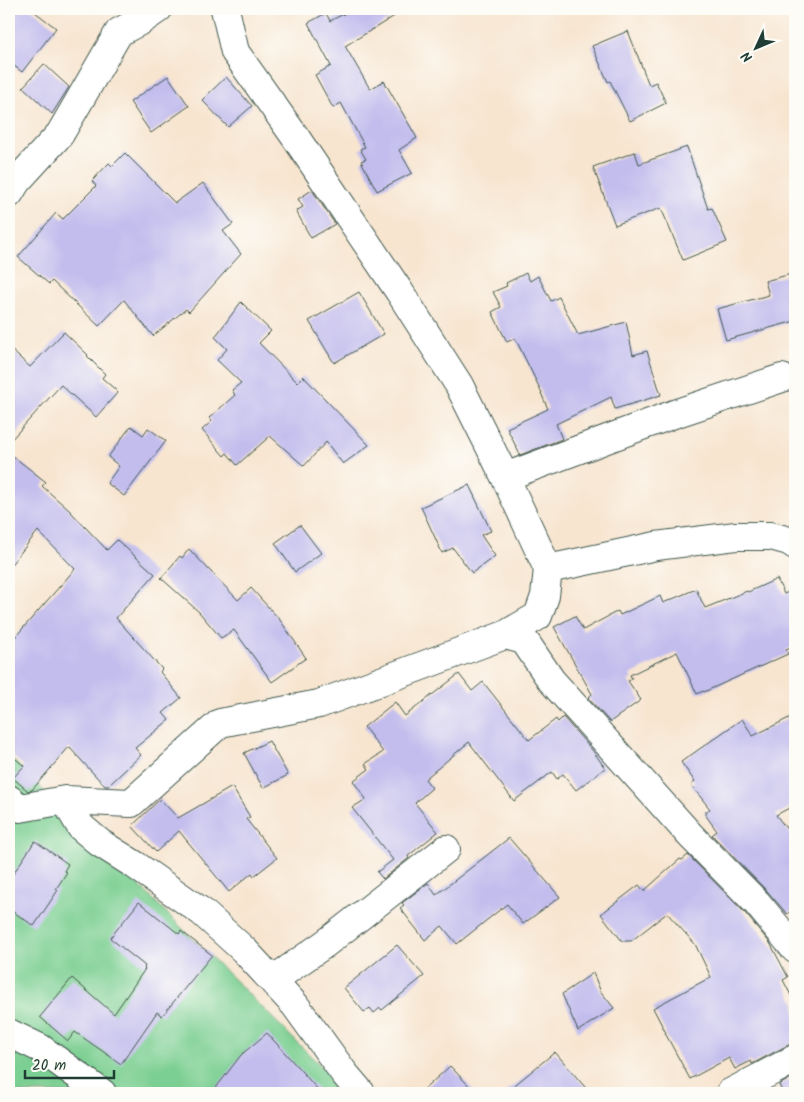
<svg xmlns="http://www.w3.org/2000/svg" width="804" height="1102" font-family="Kalam,sans-serif">
	<style>
		.green { fill: #7bcf92; stroke: #4d8663 }
		.building { fill: #c3bded }
		.lines { fill: none; stroke-linecap: round; stroke-linejoin: round }
		.street-casing { stroke: #3f564b; stroke-width: 30 }
		.street { stroke: #fff; stroke-width: 28 }
	</style>
	<rect width="100%" height="100%" fill="#fdfcf7"/>
	<filter id="ink" filterUnits="userSpaceOnUse"><feTurbulence type="fractalNoise" baseFrequency=".02" numOctaves="2"/><feDisplacementMap in="SourceGraphic" scale="10" xChannelSelector="R" yChannelSelector="G"/><feConvolveMatrix kernelMatrix="1 2 1 2 8 2 1 2 1" color-interpolation-filters="sRGB"/></filter>
	<filter id="wash" filterUnits="userSpaceOnUse"><feTurbulence type="fractalNoise" baseFrequency=".0096" numOctaves="4" result="noise"/><feDisplacementMap in="SourceGraphic" scale="20" xChannelSelector="R" yChannelSelector="G"/><feGaussianBlur stdDeviation="1.12" result="paint"/><feColorMatrix in="noise" values="0 0 0 0 0 0 0 0 0 0 0 0 0 0 0 0 0 1.4 0 .05"/><feComposite in="paint" operator="in"/></filter>
	<g filter="url(#wash)">
		<rect width="100%" height="100%" fill="#f7e5d0"/>
		<!-- green -->
		<path class="green" d="M 9,756 L 348,1093 L 9,1093 Z"/>
		<g id="blocks">
			<!-- building -->
			<path class="building" d="M 9,9 L 31,9 L 56,28 L 22,72 L 9,62 Z
				M 353,9 L 406,9 L 345,46 L 370,89 L 384,81 L 417,138 L 399,150 L 412,173 L 377,191 L 361,161 L 366,159 L 360,149 L 365,147 L 341,103 L 333,108 L 315,75 L 331,66 L 308,23 L 326,13 L 330,21 Z
				M 628,31 L 649,85 L 656,82 L 666,103 L 630,121 L 610,81 L 608,82 L 592,46 Z
				M 44,64 L 69,87 L 52,114 L 23,87 Z
				M 168,76 L 189,106 L 151,133 L 130,102 Z
				M 226,77 L 252,106 L 228,127 L 202,100 Z
				M 687,147 L 708,209 L 712,208 L 727,242 L 683,260 L 661,208 L 615,225 L 593,167 L 635,152 L 639,164 Z
				M 125,153 L 175,203 L 203,183 L 233,224 L 223,231 L 241,254 L 189,312 L 186,309 L 153,336 L 124,300 L 99,326 L 52,281 L 49,284 L 18,257 L 56,213 L 63,219 L 96,186 L 92,181 L 109,163 L 112,166 Z
				M 312,190 L 335,224 L 311,238 L 296,211 L 303,207 L 298,199 Z
				M 526,273 L 530,281 L 538,276 L 551,301 L 559,297 L 578,335 L 626,322 L 633,355 L 647,351 L 661,395 L 615,409 L 611,397 L 556,424 L 562,439 L 520,455 L 507,428 L 548,409 L 541,393 L 542,393 L 515,338 L 507,342 L 492,312 L 501,307 L 493,292 L 507,286 L 506,283 Z
				M 795,273 L 795,321 L 726,340 L 717,309 L 769,295 L 765,281 Z
				M 359,292 L 384,334 L 334,363 L 309,321 Z
				M 241,302 L 271,331 L 259,343 L 297,382 L 303,376 L 369,445 L 343,464 L 326,442 L 304,466 L 270,436 L 237,465 L 227,453 L 224,456 L 202,430 L 212,421 L 209,418 L 235,395 L 232,390 L 241,383 L 217,360 L 227,349 L 215,337 Z
				M 64,332 L 88,355 L 87,356 L 105,374 L 102,378 L 118,392 L 96,417 L 61,385 L 9,442 L 9,348 L 30,367 Z
				M 131,426 L 143,435 L 148,428 L 166,441 L 124,496 L 107,483 L 119,466 L 108,457 Z
				M 9,453 L 46,482 L 42,486 L 69,510 L 107,550 L 117,540 L 155,574 L 116,618 L 162,669 L 160,672 L 181,698 L 163,713 L 169,720 L 135,748 L 141,755 L 108,786 L 105,786 L 69,747 L 32,790 L 28,791 L 13,778 L 24,766 L 9,753 L 9,644 L 75,569 L 38,531 L 9,567 Z
				M 469,485 L 491,531 L 481,535 L 495,556 L 472,573 L 453,548 L 442,553 L 421,507 Z
				M 300,525 L 321,553 L 295,572 L 275,543 Z
				M 189,549 L 238,600 L 251,588 L 280,620 L 306,658 L 272,682 L 234,630 L 221,638 L 199,612 L 161,578 L 180,556 L 182,558 Z
				M 777,579 L 784,594 L 795,589 L 795,646 L 786,650 L 788,654 L 704,692 L 703,691 L 697,694 L 677,652 L 630,675 L 632,679 L 628,681 L 641,700 L 610,722 L 588,698 L 592,694 L 554,627 L 575,616 L 583,630 L 618,611 L 620,615 L 660,596 L 663,603 L 696,589 L 705,608 L 747,591 L 748,592 Z
				M 459,674 L 472,691 L 483,682 L 529,740 L 556,719 L 558,722 L 563,717 L 593,751 L 605,768 L 576,790 L 563,774 L 557,779 L 552,772 L 514,801 L 469,742 L 425,779 L 432,788 L 415,803 L 438,832 L 408,856 L 409,858 L 383,879 L 377,872 L 393,860 L 352,808 L 366,799 L 353,781 L 369,769 L 365,764 L 383,752 L 364,727 L 395,702 L 405,716 Z
				M 795,715 L 795,805 L 776,815 L 795,840 L 795,908 L 787,914 L 768,892 L 712,835 L 717,831 L 704,813 L 710,809 L 691,785 L 695,782 L 681,762 L 742,719 L 753,736 Z
				M 269,741 L 288,775 L 263,788 L 244,753 Z
				M 232,787 L 250,817 L 246,819 L 277,858 L 254,876 L 252,873 L 229,892 L 179,831 L 156,852 L 132,826 L 160,799 L 178,818 Z
				M 509,838 L 560,897 L 523,924 L 507,904 L 457,944 L 442,926 L 425,940 L 400,908 L 404,905 L 402,903 L 428,883 L 436,895 Z
				M 35,841 L 68,864 L 64,871 L 67,872 L 56,889 L 58,890 L 34,926 L 9,909 L 9,880 Z
				M 688,855 L 745,913 L 770,943 L 788,977 L 783,980 L 795,1003 L 795,1043 L 788,1045 L 752,1064 L 751,1061 L 735,1069 L 729,1058 L 690,1079 L 665,1033 L 666,1033 L 653,1008 L 711,977 L 695,944 L 667,913 L 631,941 L 622,941 L 601,914 L 639,885 L 644,891 L 680,859 L 682,860 Z
				M 139,902 L 179,934 L 181,931 L 212,955 L 162,1016 L 157,1012 L 121,1064 L 75,1032 L 68,1041 L 40,1017 L 72,978 L 114,1014 L 145,969 L 144,968 L 145,966 L 110,938 Z
				M 397,945 L 424,976 L 382,1010 L 380,1008 L 374,1013 L 370,1008 L 364,1012 L 344,988 Z
				M 593,973 L 601,992 L 614,1008 L 578,1031 L 562,994 Z
				M 267,1033 L 321,1093 L 212,1093 L 241,1055 Z
				M 555,1052 L 590,1093 L 505,1093 Z
				M 450,1066 L 476,1093 L 420,1093 Z
				M 795,1076 L 795,1093 L 783,1093 L 779,1085 Z"/>
		</g>
	</g>
	<g filter="url(#ink)">
		<use href="#blocks" fill-opacity="0" stroke="#3f564b" stroke-width="1"/>
		<g class="lines">
			<defs>
				<path id="street" d="M 9,194 L 17,181 L 60,134 L 119,32 L 142,20 L 158,9
					M 505,477 L 674,414 L 782,378
					M 548,569 L 656,546 L 736,536 L 771,536 L 789,541 L 795,545
					M 505,635 L 524,640 L 551,680 L 691,836 L 757,903 L 795,949
					M 9,799 L 20,808 L 65,800 L 131,803 L 220,723 L 319,704 L 505,635 L 538,616 L 545,596 L 548,569 L 505,477 L 459,385 L 399,291 L 296,138 L 235,52 L 225,9
					M 65,800 L 81,827 L 100,843 L 135,865 L 202,912 L 244,950 L 295,1005 L 344,1073 L 361,1093
					M 273,980 L 326,943 L 446,849
					M 9,1033 L 40,1048 L 102,1093
					M 730,1093 L 795,1059"/>
			</defs>
			<!-- street casing -->
			<use href="#street" class="street-casing"/>
			<!-- street -->
			<use href="#street" class="street"/>
		</g>
	</g>
	<!-- margin -->
	<rect width="804" height="1102" fill="none" stroke="#fdfcf7" stroke-width="30"/>
	<!-- north arrow -->
	<g transform="translate(756 48) rotate(226)" stroke="#fdfcf7" stroke-width="4" paint-order="stroke">
	<path d="M0-4L9 19L0 12L-9 19Z" fill="#1f3d34"/>
	<text y="-8" font-size="14" font-weight="bold" text-anchor="middle" fill="#1f3d34">N</text>
	</g>
	<!-- scale -->
	<path d="M25 1070v8h89v-8" fill="none" stroke="#1f3d34" stroke-width="2.5"/>
	<text x="32" y="1070" font-size="15" fill="#1f3d34" stroke="#fdfcf7" stroke-width="4" paint-order="stroke">20 m</text>
</svg>
